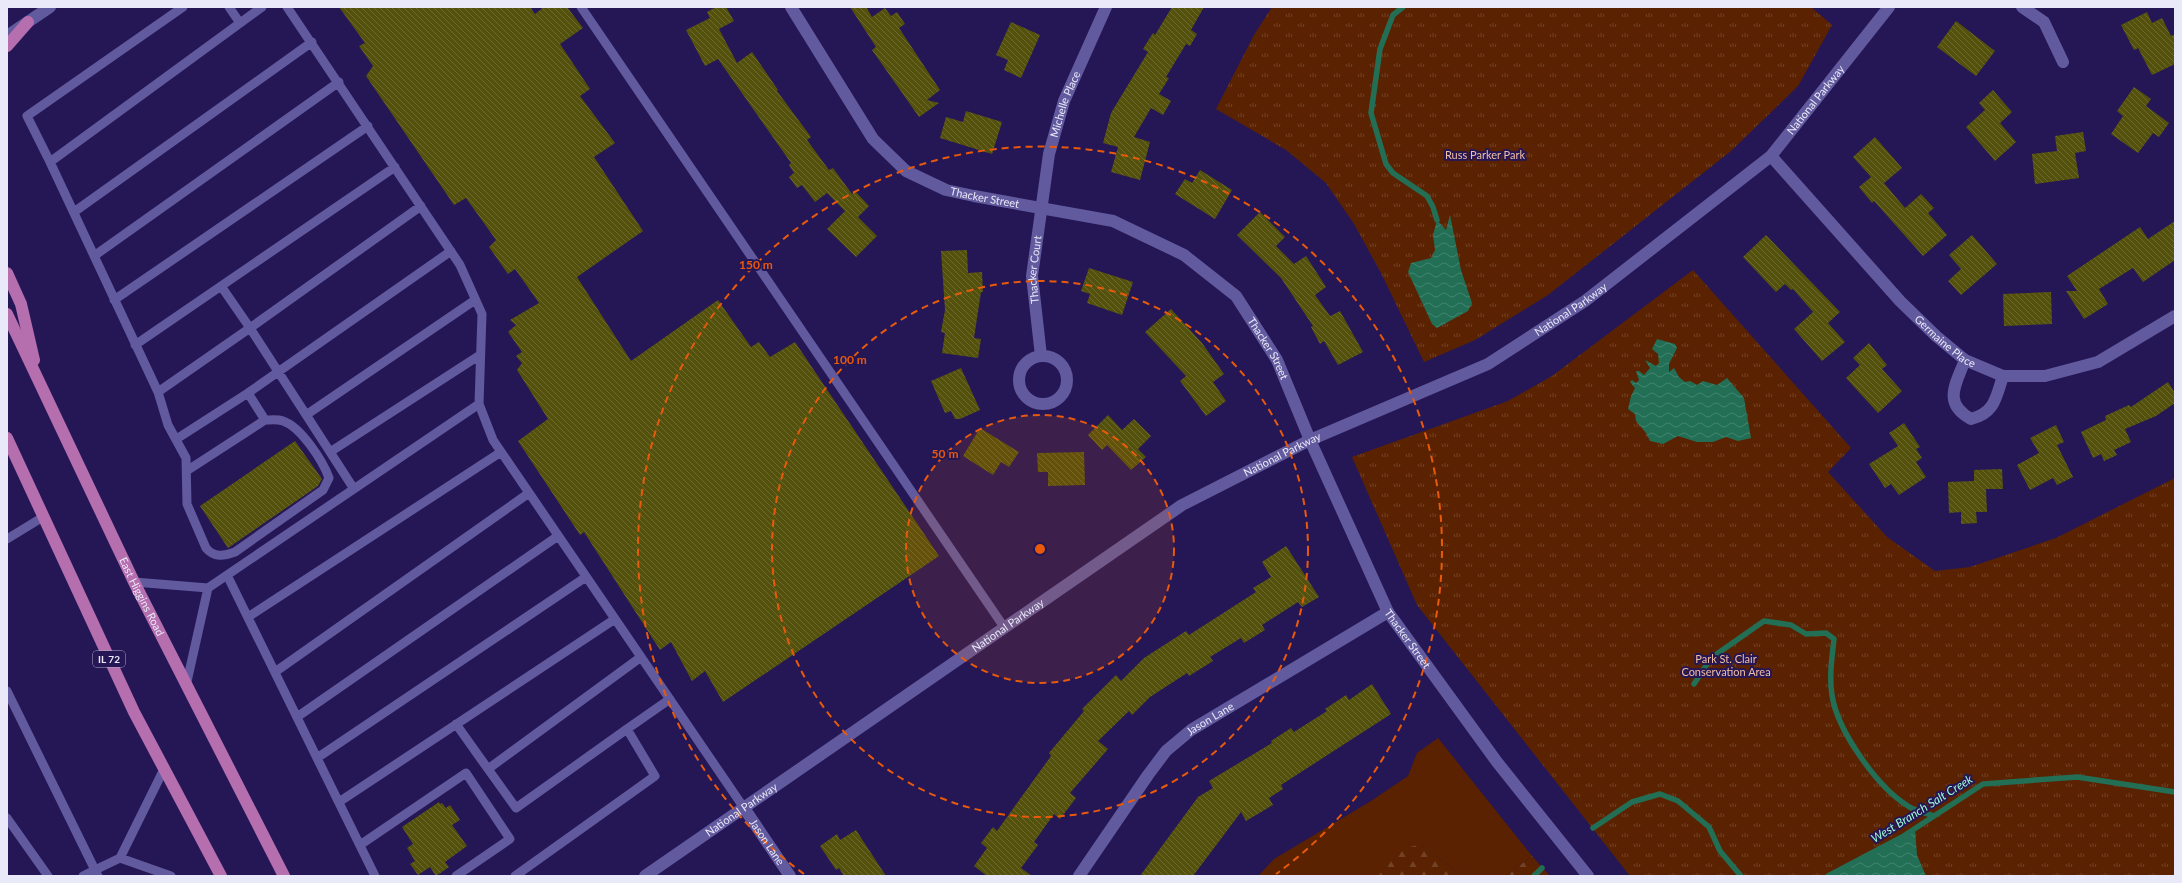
<svg xmlns="http://www.w3.org/2000/svg" width="2182" height="883" font-family="Lato,sans-serif">
	<style>
		.grass { fill: #5a2200 }
		.forest { fill: url(#forest-firs) }
		.park { fill: url(#park-tufts) }
		.water { fill: url(#water-waves) }
		.lines { fill: none; stroke-linecap: round; stroke-linejoin: round }
		.stream { stroke: #226f56; stroke-width: 5.5 }
		.building { fill: url(#building-back-hatch) }
		.lane { stroke: #625a9e; stroke-width: 9 }
		.street { stroke: #625a9e; stroke-width: 12 }
		.secondary { stroke: #625a9e; stroke-width: 12 }
		.primary { stroke: #b56eae; stroke-width: 12 }
		.ring { fill: none; stroke: #e8590c; stroke-width: 2; stroke-dasharray: 7 5 }
		.labels { text-anchor: middle; stroke-width: 4; stroke-linejoin: round; paint-order: stroke }
		.shield { fill: #251755; stroke: #afaac8; stroke-width: 1 }
		.shield-label { font-size: 10px; font-weight: bold; fill: #eae9f9 }
		.street-label { font-size: 11px; fill: #eae9f9; stroke: #251755 }
		.park-label { font-size: 11px; fill: #f1bda4; stroke: #251755 }
		.water-label { font-size: 12px; font-style: italic; fill: #9cfad6; stroke: #251755 }
		.centre { fill: #e8590c; stroke: #251755; stroke-width: 2 }
		.ring-label { font-size: 12px; text-anchor: middle; font-weight: bold; fill: #e8590c; stroke: #251755; stroke-width: 4; stroke-linejoin: round; paint-order: stroke }
	</style>
	<defs>
		<pattern id="forest-firs" width="22" height="20" patternUnits="userSpaceOnUse"><rect width="22" height="20" fill="#5a2200"/><path d="M5 1l3.5 6h-7zM16 11l3.5 6h-7z" fill="#724226"/></pattern>
		<pattern id="park-tufts" width="24" height="20" patternUnits="userSpaceOnUse"><rect width="24" height="20" fill="#5a2200"/><path d="M3 7l-1-3M5 7V3M7 7l1-3M15 17l-1-3M17 17v-4M19 17l1-3" fill="none" stroke="#724226"/></pattern>
		<pattern id="water-waves" width="16" height="10" patternUnits="userSpaceOnUse"><rect width="16" height="10" fill="#226f56"/><path d="M0 5q4-4 8 0t8 0" fill="none" stroke="#42846f"/></pattern>
		<pattern id="building-back-hatch" width="6" height="6" patternUnits="userSpaceOnUse"><rect width="6" height="6" fill="#53510c"/><path d="M-1 5l2 2M0 0l6 6M5-1l2 2" fill="none" stroke="#6c6a30"/></pattern>
	</defs>
	<rect width="100%" height="100%" fill="#251755"/>
	<!-- grass -->
	<path class="grass" d="M 1438,738 L 1532,856 L 1506,876 L 1462,876 L 1421,844 L 1379,876 L 1258,876 L 1274,859 L 1371,801 L 1408,776 L 1417,753 Z"/>
	<!-- forest -->
	<path class="forest" d="M 1421,844 L 1462,876 L 1378,876 L 1402,849 Z
		M 1532,856 L 1550,876 L 1506,876 Z"/>
	<!-- park -->
	<path class="park" d="M 1272,7 L 1811,7 L 1832,25 L 1798,86 L 1731,151 L 1548,295 L 1475,340 L 1424,362 L 1381,273 L 1354,224 L 1326,183 L 1286,150 L 1216,109 L 1254,35 Z
		M 1693,270 L 1851,448 L 1828,472 L 1887,537 L 1935,571 L 1970,567 L 2056,538 L 2175,478 L 2175,876 L 1630,876 L 1417,605 L 1352,457 L 1508,401 L 1552,376 Z"/>
	<!-- water -->
	<path class="water" d="M 1450,215 L 1461,270 L 1472,303 L 1468,311 L 1437,328 L 1432,324 L 1408,272 L 1411,263 L 1431,258 L 1435,250 L 1433,235 L 1437,220 L 1446,230 Z
		M 1657,339 L 1675,344 L 1677,348 L 1669,364 L 1669,372 L 1674,368 L 1679,377 L 1685,382 L 1690,381 L 1697,385 L 1703,381 L 1717,385 L 1727,378 L 1744,398 L 1751,438 L 1738,441 L 1726,437 L 1713,442 L 1697,442 L 1678,436 L 1663,444 L 1650,441 L 1646,433 L 1636,421 L 1635,414 L 1628,409 L 1631,396 L 1635,388 L 1630,382 L 1632,380 L 1636,383 L 1639,380 L 1636,371 L 1639,371 L 1644,375 L 1650,368 L 1645,360 L 1656,366 L 1659,363 L 1658,354 L 1652,349 Z
		M 1915,829 L 1917,855 L 1926,876 L 1828,876 Z"/>
	<g class="lines">
		<!-- stream -->
		<path class="stream" d="M 1403,7 L 1393,15 L 1380,49 L 1371,113 L 1386,164 L 1393,173 L 1427,196 L 1433,207 L 1437,220
			M 1694,684 L 1711,658 L 1764,621 L 1791,625 L 1806,634 L 1826,633 L 1834,639 C 1832,657 1829,677 1832,695 C 1837,730 1877,787 1908,806 C 1915,811 1926,813 1934,816
			M 1593,828 L 1632,802 L 1660,794 L 1678,801 L 1709,827 L 1720,851 L 1741,876
			M 1534,876 L 1542,868
			M 1828,876 L 1902,837 L 1983,784 L 2077,777 L 2175,792"/>
	</g>
	<!-- building -->
	<path class="building" d="M 339,7 L 530,7 L 535,14 L 544,7 L 567,7 L 583,28 L 560,44 L 590,89 L 580,96 L 615,143 L 594,157 L 643,231 L 577,277 L 631,361 L 718,300 L 751,347 L 759,342 L 770,357 L 795,342 L 939,556 L 723,702 L 705,671 L 692,681 L 671,642 L 660,650 L 584,532 L 580,535 L 518,441 L 548,419 L 517,370 L 522,363 L 516,356 L 522,352 L 508,332 L 516,325 L 510,320 L 539,303 L 515,269 L 508,274 L 489,247 L 496,240 L 466,198 L 454,205 L 366,76 L 373,66 L 359,46 L 365,43 Z
		M 716,7 L 726,7 L 734,21 L 719,29 L 737,63 L 752,52 L 778,90 L 777,91 L 811,137 L 807,140 L 829,170 L 833,168 L 852,194 L 855,191 L 869,206 L 858,217 L 877,236 L 856,257 L 827,229 L 845,211 L 827,193 L 815,202 L 802,185 L 797,188 L 789,177 L 794,173 L 789,165 L 791,163 L 718,59 L 705,66 L 686,30 L 710,18 L 707,12 Z
		M 850,7 L 866,7 L 872,17 L 885,8 L 891,16 L 897,12 L 905,24 L 899,28 L 940,90 L 927,100 L 939,103 L 919,117 L 872,50 L 876,47 Z
		M 1172,7 L 1204,7 L 1191,30 L 1197,34 L 1190,46 L 1186,44 L 1166,77 L 1169,78 L 1159,94 L 1171,101 L 1163,115 L 1151,108 L 1134,137 L 1150,142 L 1140,180 L 1111,172 L 1118,147 L 1103,143 L 1111,113 L 1148,52 L 1143,49 L 1153,33 L 1155,35 Z
		M 2147,12 L 2152,23 L 2162,18 L 2171,36 L 2175,34 L 2175,64 L 2152,75 L 2138,48 L 2134,50 L 2121,25 Z
		M 1956,21 L 1995,51 L 1976,76 L 1937,47 Z
		M 1011,22 L 1040,35 L 1021,78 L 1004,70 L 1008,60 L 996,55 Z
		M 2134,87 L 2151,99 L 2146,106 L 2169,123 L 2159,137 L 2153,133 L 2138,153 L 2111,134 L 2123,116 L 2117,111 Z
		M 1993,90 L 2012,112 L 2000,123 L 2016,142 L 1995,161 L 1966,127 L 1985,110 L 1979,103 Z
		M 966,111 L 1002,122 L 992,154 L 940,138 L 946,117 L 963,122 Z
		M 2083,132 L 2086,151 L 2075,153 L 2079,178 L 2035,184 L 2032,154 L 2057,151 L 2055,136 Z
		M 1875,137 L 1902,168 L 1884,183 L 1905,208 L 1921,194 L 1934,208 L 1928,213 L 1947,235 L 1923,256 L 1874,201 L 1872,203 L 1859,187 L 1871,177 L 1853,157 Z
		M 1200,170 L 1232,190 L 1215,219 L 1175,194 L 1185,179 L 1192,183 Z
		M 1260,212 L 1285,237 L 1276,246 L 1294,264 L 1306,256 L 1326,287 L 1315,295 L 1330,316 L 1340,311 L 1363,352 L 1338,365 L 1324,341 L 1320,344 L 1311,327 L 1313,326 L 1281,278 L 1237,235 Z
		M 2175,221 L 2175,260 L 2143,282 L 2133,268 L 2099,289 L 2108,304 L 2084,319 L 2066,291 L 2077,291 L 2067,276 L 2140,227 L 2148,239 Z
		M 1766,235 L 1840,312 L 1828,323 L 1845,342 L 1822,361 L 1794,329 L 1813,312 L 1793,289 L 1791,290 L 1785,284 L 1776,292 L 1743,257 Z
		M 1972,235 L 1997,264 L 1961,295 L 1948,281 L 1961,269 L 1949,255 Z
		M 967,250 L 968,273 L 982,272 L 983,292 L 981,292 L 974,338 L 981,339 L 978,358 L 942,353 L 945,333 L 941,332 L 945,310 L 941,251 Z
		M 1089,268 L 1133,282 L 1122,315 L 1087,303 L 1090,294 L 1081,291 Z
		M 2051,292 L 2052,324 L 2004,326 L 2003,294 Z
		M 1171,309 L 1202,343 L 1224,374 L 1213,382 L 1226,401 L 1206,416 L 1180,381 L 1186,376 L 1145,332 Z
		M 1869,343 L 1887,365 L 1882,369 L 1902,391 L 1878,413 L 1846,378 L 1860,365 L 1853,358 Z
		M 961,368 L 980,410 L 960,419 L 955,419 L 951,411 L 945,413 L 931,381 Z
		M 2168,382 L 2175,393 L 2175,403 L 2156,416 L 2125,429 L 2131,442 L 2114,450 L 2117,455 L 2104,461 L 2101,454 L 2093,458 L 2081,432 L 2106,420 L 2105,416 L 2129,405 L 2131,407 Z
		M 1108,415 L 1122,430 L 1134,419 L 1151,436 L 1138,449 L 1146,457 L 1131,470 L 1107,445 L 1102,450 L 1088,435 Z
		M 1904,423 L 1920,447 L 1916,449 L 1922,458 L 1916,462 L 1926,477 L 1899,495 L 1891,484 L 1885,488 L 1869,464 L 1898,446 L 1889,433 Z
		M 2056,425 L 2064,442 L 2057,445 L 2073,477 L 2057,485 L 2053,478 L 2030,490 L 2017,465 L 2039,453 L 2030,438 Z
		M 980,428 L 1019,452 L 1009,467 L 1001,462 L 993,475 L 963,456 Z
		M 295,441 L 322,479 L 318,486 L 228,548 L 200,506 Z
		M 1084,452 L 1085,485 L 1048,486 L 1048,472 L 1038,472 L 1037,453 Z
		M 2002,469 L 2003,489 L 1986,489 L 1987,512 L 1976,512 L 1977,523 L 1961,524 L 1961,512 L 1949,513 L 1948,482 L 1974,481 L 1974,470 Z
		M 1286,546 L 1319,597 L 1302,607 L 1298,602 L 1262,625 L 1265,630 L 1244,643 L 1241,638 L 1210,657 L 1213,661 L 1189,676 L 1187,673 L 1150,697 L 1132,715 L 1129,711 L 1098,741 L 1108,749 L 1070,793 L 1076,798 L 1060,819 L 1054,814 L 1034,842 L 1038,845 L 1021,868 L 1032,876 L 987,876 L 974,866 L 987,848 L 981,843 L 993,827 L 997,831 L 1051,756 L 1049,753 L 1084,711 L 1082,709 L 1116,675 L 1121,681 L 1144,658 L 1186,631 L 1189,635 L 1256,592 L 1253,588 L 1271,577 L 1262,562 Z
		M 1372,684 L 1391,714 L 1281,785 L 1283,789 L 1269,798 L 1273,805 L 1246,821 L 1241,812 L 1193,876 L 1140,876 L 1198,797 L 1213,788 L 1209,781 L 1272,743 L 1271,741 L 1291,728 L 1294,732 L 1327,711 L 1325,709 L 1346,695 L 1349,700 Z
		M 439,802 L 440,804 L 442,803 L 446,808 L 450,805 L 460,820 L 452,825 L 467,846 L 445,862 L 449,867 L 436,876 L 430,867 L 418,875 L 410,864 L 415,861 L 407,848 L 413,844 L 402,827 Z
		M 856,830 L 886,876 L 844,876 L 839,868 L 836,870 L 820,846 L 837,834 L 840,840 Z"/>
	<g class="lines">
		<!-- lane -->
		<path class="lane" d="M 229,7 L 240,23
			M 287,7 L 460,265 L 482,314 L 479,404 L 493,440 L 744,808
			M 581,7 L 1004,627
			M 50,162 L 27,116 L 183,7
			M 74,212 L 312,42
			M 94,256 L 339,82
			M 221,286 L 250,328 L 158,392 L 50,162 L 262,7
			M 114,300 L 368,126
			M 135,345 L 395,167
			M 158,392 L 168,425 L 186,458 L 187,504 L 206,548 C 214,558 224,556 235,552 L 323,490 L 329,478 C 323,461 301,427 283,421 C 277,419 270,420 265,420 L 188,470
			M 306,415 L 475,300
			M 265,420 L 248,393 L 451,251
			M 178,438 L 248,393
			M 330,452 L 480,355
			M 354,489 L 250,328 L 421,206
			M 7,539 L 43,517
			M 227,575 L 375,876
			M 134,582 L 208,588 L 479,404
			M 248,617 L 501,452
			M 275,672 L 529,493
			M 186,686 L 208,588
			M 7,691 L 95,870 L 83,876
			M 297,717 L 558,536
			M 456,724 L 488,769 L 641,657
			M 317,758 L 586,577
			M 488,769 L 516,808 L 627,729
			M 339,802 L 615,619
			M 7,818 L 48,876
			M 360,845 L 466,773 L 510,839 L 456,876
			M 120,858 L 171,876
			M 98,876 L 95,870 L 120,858 L 164,769
			M 515,876 L 655,776 L 627,729 L 670,699"/>
		<!-- street -->
		<g class="street">
			<path id="s1" d="M 791,7 L 873,139 L 906,171 L 946,190 L 974,196 L 1113,221 L 1184,255 L 1236,296 L 1277,360 L 1310,440 L 1388,612 L 1497,762 L 1588,876"/>
			<path d="M 2022,7 L 2044,22 L 2063,62"/>
			<path id="s2" d="M 1771,156 L 1900,301 L 1936,336 L 1965,360 L 2003,376 L 2045,376 L 2098,362 L 2175,316"/>
			<path id="s3" d="M 1041,356 L 1032,276 L 1049,154 L 1064,101 L 1106,7"/>
			<circle cx="1043" cy="380" r="24"/>
			<path d="M 1965,360 C 1956,384 1942,403 1971,419 C 1995,413 1996,397 2003,376"/>
			<path id="s4" d="M 744,808 L 790,876"/>
			<path id="s5" d="M 645,876 L 1182,505 L 1310,440 L 1488,364 L 1585,301 L 1771,156 L 1889,7"/>
			<path id="s6" d="M 1079,876 L 1148,775 L 1166,751 L 1191,730 L 1388,612"/>
		</g>
		<!-- secondary -->
		<path class="secondary" d="M 7,36 L 50,7"/>
		<!-- primary -->
		<g class="primary">
			<path d="M 7,46 L 28,22"/>
			<path d="M 7,273 L 21,304 L 34,360"/>
			<path id="s7" d="M 7,314 L 134,582 L 284,876"/>
			<path d="M 7,438 L 134,712 L 221,876"/>
		</g>
	</g>
	<!-- distance rings -->
	<circle cx="1040" cy="549" r="134" fill="#e8590c" fill-opacity=".12"/>
	<g class="ring">
		<circle cx="1040" cy="549" r="134"/>
		<circle cx="1040" cy="549" r="268"/>
		<path d="M804 874A402 402 0 1 1 1276 874"/>
	</g>
	<g class="labels">
		<!-- shield labels -->
		<rect class="shield" x="93" y="651" width="32" height="16" rx="3"/>
		<g class="shield-label">
			<text x="109" y="663">IL 72</text>
		</g>
		<!-- street labels -->
		<g class="street-label">
			<text dy="4" stroke="none"><textPath href="#s5" startOffset="1413">National Parkway</textPath></text>
			<text dy="4" stroke="none"><textPath href="#s3" startOffset="256">Michelle Place</textPath></text>
			<text dy="4" stroke="none"><textPath href="#s1" startOffset="285">Thacker Street</textPath></text>
			<text dy="4" stroke="none"><textPath href="#s3" startOffset="87">Thacker Court</textPath></text>
			<text dy="4" stroke="none"><textPath href="#s5" startOffset="1089">National Parkway</textPath></text>
			<text dy="4" stroke="none"><textPath href="#s2" startOffset="255">Germaine Place</textPath></text>
			<text dy="4" stroke="none"><textPath href="#s1" startOffset="622">Thacker Street</textPath></text>
			<text dy="4" stroke="none"><textPath href="#s5" startOffset="765">National Parkway</textPath></text>
			<text dy="4" stroke="none"><textPath href="#s7" startOffset="313">East Higgins Road</textPath></text>
			<text dy="4" stroke="none"><textPath href="#s5" startOffset="441">National Parkway</textPath></text>
			<text dy="4" stroke="none"><textPath href="#s1" startOffset="945">Thacker Street</textPath></text>
			<text dy="4" stroke="none"><textPath href="#s6" startOffset="207">Jason Lane</textPath></text>
			<text dy="4" stroke="none"><textPath href="#s5" startOffset="117">National Parkway</textPath></text>
			<text dy="4" stroke="none"><textPath href="#s4" startOffset="41">Jason Lane</textPath></text>
		</g>
		<!-- park labels -->
		<g class="park-label">
			<text x="1485" y="159">Russ Parker Park</text>
			<text x="1726" y="663">Park St. Clair<tspan x="1726" dy="13">Conservation Area</tspan></text>
		</g>
		<!-- water labels -->
		<g class="water-label">
			<text transform="translate(1922 809) rotate(-32)" y="4">West Branch Salt Creek</text>
		</g>
	</g>
	<circle cx="1040" cy="549" r="6" class="centre"/>
	<g class="ring-label">
		<text x="756" y="269">150 m</text>
		<text x="850" y="364">100 m</text>
		<text x="945" y="458">50 m</text>
	</g>
	<!-- border -->
	<rect width="2182" height="883" fill="none" stroke="#eae9f9" stroke-width="16"/>
</svg>
